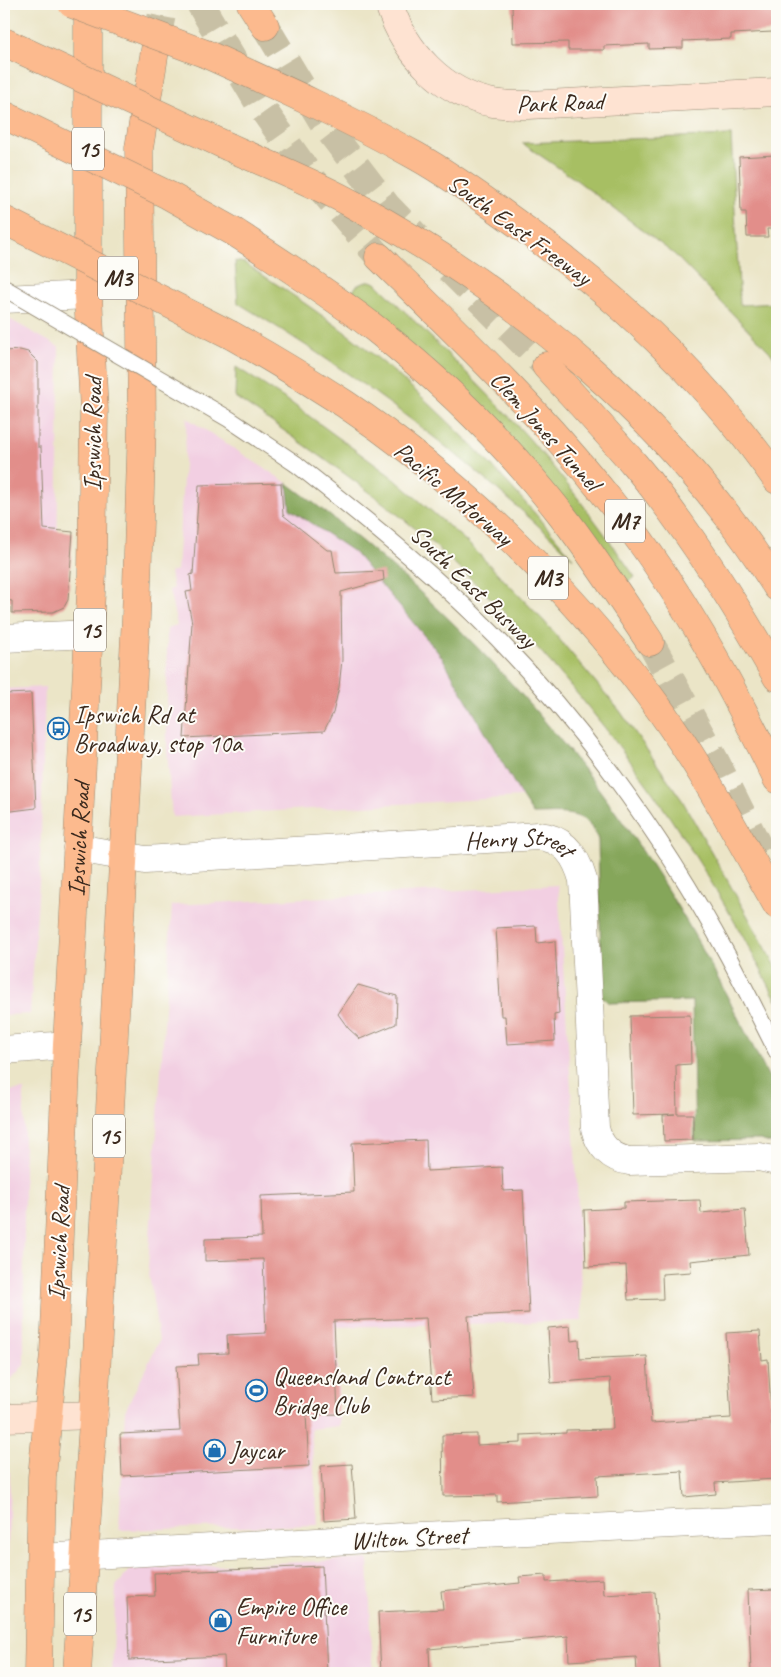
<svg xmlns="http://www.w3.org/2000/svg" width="781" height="1677" font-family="Caveat,sans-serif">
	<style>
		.built { fill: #f2cfe2 }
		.green { fill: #a7bf64; stroke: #717441 }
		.forest { fill: #85a65a; stroke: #60683c }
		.building { fill: #e28e8a }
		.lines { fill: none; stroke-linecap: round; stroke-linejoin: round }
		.highway-tunnel { stroke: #c8c0a5; stroke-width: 28; stroke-dasharray: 28 14; stroke-linecap: butt }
		.lane-casing { stroke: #938872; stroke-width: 18 }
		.street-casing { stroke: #938872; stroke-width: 29 }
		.secondary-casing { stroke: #938872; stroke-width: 29 }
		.highway-casing { stroke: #938872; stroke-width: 29 }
		.lane { stroke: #fff; stroke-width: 16 }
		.street { stroke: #fff; stroke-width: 28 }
		.secondary { stroke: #fee3d2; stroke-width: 28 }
		.highway { stroke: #fcba8e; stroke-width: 28 }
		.lane-bridge-casing { stroke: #938872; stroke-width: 18; stroke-linecap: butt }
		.highway-bridge-casing { stroke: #938872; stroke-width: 29; stroke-linecap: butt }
		.lane-bridge { stroke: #fff; stroke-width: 16 }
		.highway-bridge { stroke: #fcba8e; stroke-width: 28 }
		.labels { text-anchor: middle; stroke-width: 4; stroke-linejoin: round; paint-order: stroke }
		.shield { fill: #fdfcf7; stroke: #75695f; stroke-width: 1 }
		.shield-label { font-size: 24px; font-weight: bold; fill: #3b2a1e }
		.street-label { font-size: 25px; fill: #3b2a1e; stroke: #fdfcf7 }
		.poi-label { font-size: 25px; fill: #3b2a1e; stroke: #fdfcf7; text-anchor: start }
	</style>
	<rect width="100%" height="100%" fill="#fdfcf7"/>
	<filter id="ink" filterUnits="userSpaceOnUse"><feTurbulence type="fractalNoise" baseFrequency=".02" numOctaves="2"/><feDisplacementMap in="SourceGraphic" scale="10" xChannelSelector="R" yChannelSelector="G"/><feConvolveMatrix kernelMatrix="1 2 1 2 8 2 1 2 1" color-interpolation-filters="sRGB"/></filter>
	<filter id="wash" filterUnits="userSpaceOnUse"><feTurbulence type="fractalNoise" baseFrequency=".0096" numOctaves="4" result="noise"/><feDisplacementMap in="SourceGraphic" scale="20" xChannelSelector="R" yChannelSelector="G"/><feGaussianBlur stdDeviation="1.12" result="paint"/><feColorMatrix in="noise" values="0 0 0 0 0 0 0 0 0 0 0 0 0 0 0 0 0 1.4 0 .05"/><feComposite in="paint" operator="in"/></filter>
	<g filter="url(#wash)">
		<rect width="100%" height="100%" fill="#ebe5c7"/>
		<!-- built -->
		<path class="built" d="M 4,316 L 59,347 L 57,600 L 4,601 Z
			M 187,418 L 287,483 L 290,509 L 354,552 L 442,657 L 522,797 L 172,817 L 167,749 L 167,628 L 177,625 L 169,590 L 173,589 L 170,572 L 177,570 Z
			M 45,687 L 40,869 L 30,1014 L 4,1015 L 4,689 Z
			M 558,885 L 577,1183 L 582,1321 L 337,1327 L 339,1426 L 311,1429 L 318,1525 L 119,1530 L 125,1411 L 159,1341 L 148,1267 L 172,905 Z
			M 24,1090 L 24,1365 L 4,1387 L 4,1091 Z
			M 4,1467 L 10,1473 L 5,1673 L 4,1673 Z
			M 368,1559 L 373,1673 L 112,1673 L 116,1586 L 131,1569 Z"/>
		<!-- green -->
		<path class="green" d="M 731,135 L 740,305 L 777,303 L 777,362 L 770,352 L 674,254 L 575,179 L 522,143 Z
			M 235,261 L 245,263 C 285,290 325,316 363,346 C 441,409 509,481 573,558 C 467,457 363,378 238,303 Z
			M 370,281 L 376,283 C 426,333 478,382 526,435 C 566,480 601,528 635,577 L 627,582 L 582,523 L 350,296 L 357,285 Z
			M 236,367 L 290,402 L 392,477 L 467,542 L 543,620 L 620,711 L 682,800 L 777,968 L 777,1001 C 692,832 580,677 440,550 C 376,493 305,445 235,397 Z"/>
		<!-- forest -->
		<path class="forest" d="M 287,483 C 471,618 618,784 723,988 C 736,1014 749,1039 762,1064 C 766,1073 774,1084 777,1094 C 781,1109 777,1130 777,1145 L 760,1140 L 695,1141 L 692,1001 L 609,1003 L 602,997 L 598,840 C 588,808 561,814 533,814 L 522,797 L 442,657 L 354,552 L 290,509 Z"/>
		<g id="blocks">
			<!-- building -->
			<path class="building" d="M 512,4 L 772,4 L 773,32 L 731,34 L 731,39 L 683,41 L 683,48 L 649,49 L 649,44 L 604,46 L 604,50 L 568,50 L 568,42 L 513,43 Z
				M 776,155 L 776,229 L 767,229 L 768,237 L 747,237 L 746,212 L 741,212 L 739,157 Z
				M 20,350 L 28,352 L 38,362 L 38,447 L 41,447 L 44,529 L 73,532 L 68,600 L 64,607 L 53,612 L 12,613 L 12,601 L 4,600 L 4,351 Z
				M 281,483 L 283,515 L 327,550 L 332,550 L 336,573 L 383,571 L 384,580 L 341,592 L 342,660 L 339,687 L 333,713 L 324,731 L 184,738 L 192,623 L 186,592 L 192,591 L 190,575 L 193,574 L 199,485 Z
				M 31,693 L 36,808 L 4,812 L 4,694 Z
				M 536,926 L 537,943 L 555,941 L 559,1014 L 554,1015 L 555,1041 L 507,1044 L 505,1016 L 501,1016 L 496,928 Z
				M 358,985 L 397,996 L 396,1024 L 360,1039 L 348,1028 L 338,1014 Z
				M 690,1015 L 691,1064 L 676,1065 L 677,1114 L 693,1114 L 693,1140 L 664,1141 L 663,1115 L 675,1114 L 633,1115 L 630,1016 Z
				M 426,1140 L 427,1171 L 502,1167 L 503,1191 L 523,1190 L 529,1313 L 468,1316 L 474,1397 L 432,1399 L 426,1318 L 334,1321 L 338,1414 L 306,1415 L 309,1466 L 122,1476 L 120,1434 L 180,1431 L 176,1366 L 199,1365 L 198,1354 L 228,1353 L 227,1335 L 266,1333 L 263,1259 L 205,1261 L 205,1239 L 262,1237 L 261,1196 L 354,1192 L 352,1143 Z
				M 700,1200 L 701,1213 L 745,1209 L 749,1255 L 690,1261 L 691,1272 L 662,1274 L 663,1299 L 628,1300 L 626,1265 L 586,1267 L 584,1210 L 624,1208 L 624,1202 Z
				M 570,1326 L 571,1341 L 579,1340 L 580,1359 L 647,1356 L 651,1423 L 731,1418 L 726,1333 L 760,1331 L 762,1360 L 768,1359 L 775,1479 L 715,1483 L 716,1494 L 684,1497 L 682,1471 L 597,1476 L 598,1496 L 497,1502 L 497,1495 L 443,1496 L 442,1435 L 477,1434 L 477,1445 L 521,1443 L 521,1435 L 566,1433 L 566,1430 L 613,1429 L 610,1378 L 551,1383 L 548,1328 Z
				M 352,1464 L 356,1519 L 324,1521 L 321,1466 Z
				M 322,1566 L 327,1673 L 225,1673 L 224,1656 L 129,1660 L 127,1597 L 155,1596 L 154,1573 Z
				M 546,1575 L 546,1582 L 603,1579 L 604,1595 L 655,1592 L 660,1673 L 637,1673 L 636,1657 L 569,1661 L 568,1636 L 429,1649 L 430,1673 L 381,1673 L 378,1612 L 443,1609 L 441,1591 L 520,1583 L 519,1577 Z
				M 777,1589 L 777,1673 L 751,1673 L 748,1590 Z"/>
		</g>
	</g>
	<g filter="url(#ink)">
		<use href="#blocks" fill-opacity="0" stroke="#938872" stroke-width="1"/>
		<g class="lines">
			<!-- highway-tunnel -->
			<path class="highway-tunnel" d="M 200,4 L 259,104 L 310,176 L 379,257
				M 265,26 L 324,124 L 387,206 L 417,237
				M 156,44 L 164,4
				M 449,269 L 546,366
				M 650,642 L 716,762 L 763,856"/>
			<defs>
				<path id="lane" d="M 296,464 C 357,512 417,560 473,614 C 574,712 661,832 728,956 C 745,988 761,1020 777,1052"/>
				<g id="street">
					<path d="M 4,299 L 88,295"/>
					<path d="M 4,638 L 90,634"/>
					<path id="s1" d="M 77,848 L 145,860 L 538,836 C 564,838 576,855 583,880 L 595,1128 C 599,1146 611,1158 629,1161 L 759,1157 L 777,1161"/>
					<path d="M 4,1050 L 67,1045"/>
					<path d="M 41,1558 L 402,1537 L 777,1519"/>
				</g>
				<path id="secondary" d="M 389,4 C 404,51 443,94 493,103 C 504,105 516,105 528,105 L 777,92
					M 4,1418 L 94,1415"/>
				<g id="highway">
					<path d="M 251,4 L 265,26"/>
					<path d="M 206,54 C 277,86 348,118 416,156 C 448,174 479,196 508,217 C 609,289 706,378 777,480"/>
					<path d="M 229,147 C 271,166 315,183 356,206 C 523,298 675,424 777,587"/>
					<path d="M 236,233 C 282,263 329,293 373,327 C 442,381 508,446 561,514 C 593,555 621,599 650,642"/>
					<path d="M 379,257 C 459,335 541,413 610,501 C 678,586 730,681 777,779"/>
					<path d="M 231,335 C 270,357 308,380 345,404 C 460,481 566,585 649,695 C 699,761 737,835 777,905"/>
					<path d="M 546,366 C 576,399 606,431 635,465 C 690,531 735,603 777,677"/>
					<path id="s2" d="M 38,1673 L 42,1477 L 54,1353 L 67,1045 L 92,574 L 94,411 L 88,295 L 88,4"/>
					<path d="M 77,1673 L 96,1374 L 136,617 L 142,425 L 139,148 L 156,44"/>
				</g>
			</defs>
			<!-- lane casing -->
			<use href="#lane" class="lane-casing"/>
			<!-- street casing -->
			<use href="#street" class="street-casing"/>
			<!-- secondary casing -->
			<use href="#secondary" class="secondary-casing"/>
			<!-- highway casing -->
			<use href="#highway" class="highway-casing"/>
			<!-- lane -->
			<use href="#lane" class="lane"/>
			<!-- street -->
			<use href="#street" class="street"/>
			<!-- secondary -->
			<use href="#secondary" class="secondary"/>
			<!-- highway -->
			<use href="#highway" class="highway"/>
			<defs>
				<path id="lane-bridge" d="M 4,288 L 229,419 L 296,464"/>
				<path id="highway-bridge" d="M 72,4 L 206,54
					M 4,42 L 229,147
					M 4,115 L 168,195 L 236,233
					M 4,220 L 231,335"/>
			</defs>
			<!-- lane-bridge casing -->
			<use href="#lane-bridge" class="lane-bridge-casing"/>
			<!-- highway-bridge casing -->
			<use href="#highway-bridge" class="highway-bridge-casing"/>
			<!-- lane-bridge -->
			<use href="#lane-bridge" class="lane-bridge"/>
			<!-- highway-bridge -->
			<use href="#highway-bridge" class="highway-bridge"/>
		</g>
	</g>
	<!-- icons -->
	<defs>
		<symbol id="bus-ring" viewBox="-11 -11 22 22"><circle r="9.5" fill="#fdfcf7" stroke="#1f6fb2" stroke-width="1.5"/><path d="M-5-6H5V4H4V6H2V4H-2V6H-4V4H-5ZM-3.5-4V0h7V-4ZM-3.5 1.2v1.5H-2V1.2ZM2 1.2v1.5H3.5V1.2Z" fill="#1f6fb2"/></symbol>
		<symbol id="stadium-ring" viewBox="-11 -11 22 22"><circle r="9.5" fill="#fdfcf7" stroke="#1f6fb2" stroke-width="1.5"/><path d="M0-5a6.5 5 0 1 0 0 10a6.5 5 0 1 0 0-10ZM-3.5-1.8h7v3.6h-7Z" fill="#1f6fb2"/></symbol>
		<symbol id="shop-ring" viewBox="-11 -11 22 22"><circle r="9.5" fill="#fdfcf7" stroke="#1f6fb2" stroke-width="1.5"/><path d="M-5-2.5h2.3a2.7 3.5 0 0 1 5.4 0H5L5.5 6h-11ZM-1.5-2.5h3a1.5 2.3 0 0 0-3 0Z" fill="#1f6fb2"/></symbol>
	</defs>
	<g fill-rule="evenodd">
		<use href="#bus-ring" x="46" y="716" width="25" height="25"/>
		<use href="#stadium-ring" x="244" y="1378" width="25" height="25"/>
		<use href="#shop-ring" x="202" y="1438" width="25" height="25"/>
		<use href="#shop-ring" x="208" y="1608" width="25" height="25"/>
	</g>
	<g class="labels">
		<!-- shield labels -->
		<g class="shield">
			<rect x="72" y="127.5" width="32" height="43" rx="4"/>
			<rect x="98" y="256.5" width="40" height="43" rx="4"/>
			<rect x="605" y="499.5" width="40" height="43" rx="4"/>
			<rect x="528" y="556.5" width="40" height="43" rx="4"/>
			<rect x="74" y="608.5" width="32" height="43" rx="4"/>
			<rect x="93" y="1114.5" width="32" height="43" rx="4"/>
			<rect x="64" y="1592.5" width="32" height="43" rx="4"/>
		</g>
		<g class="shield-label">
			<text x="88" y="157">15</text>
			<text x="118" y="286">M3</text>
			<text x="625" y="529">M7</text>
			<text x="548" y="586">M3</text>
			<text x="90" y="638">15</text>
			<text x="109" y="1144">15</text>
			<text x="80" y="1622">15</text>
		</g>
		<!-- street labels -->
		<g class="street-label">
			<text transform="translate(560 102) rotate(-2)" y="9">Park Road</text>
			<text transform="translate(520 229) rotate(36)" y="9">South East Freeway</text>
			<text transform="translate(546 430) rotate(48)" y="9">Clem Jones Tunnel</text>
			<text transform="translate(92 434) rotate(-90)" y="9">Ipswich Road</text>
			<text transform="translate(454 493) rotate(40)" y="9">Pacific Motorway</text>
			<text transform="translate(474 586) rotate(44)" y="9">South East Busway</text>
			<text dy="9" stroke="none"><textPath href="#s2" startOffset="835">Ipswich Road</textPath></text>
			<text dy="9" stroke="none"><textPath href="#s1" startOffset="445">Henry Street</textPath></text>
			<text transform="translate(58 1243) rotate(-87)" y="9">Ipswich Road</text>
			<text transform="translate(409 1537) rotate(-3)" y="9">Wilton Street</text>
		</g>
		<!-- poi labels -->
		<g class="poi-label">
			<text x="74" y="723">Ipswich Rd at<tspan x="74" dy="29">Broadway, stop 10a</tspan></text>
			<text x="273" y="1385">Queensland Contract<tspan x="273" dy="29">Bridge Club</tspan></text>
			<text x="230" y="1459">Jaycar</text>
			<text x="236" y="1615">Empire Office<tspan x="236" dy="29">Furniture</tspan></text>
		</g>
	</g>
	<!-- margin -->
	<rect width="781" height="1677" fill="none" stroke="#fdfcf7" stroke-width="20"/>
</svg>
